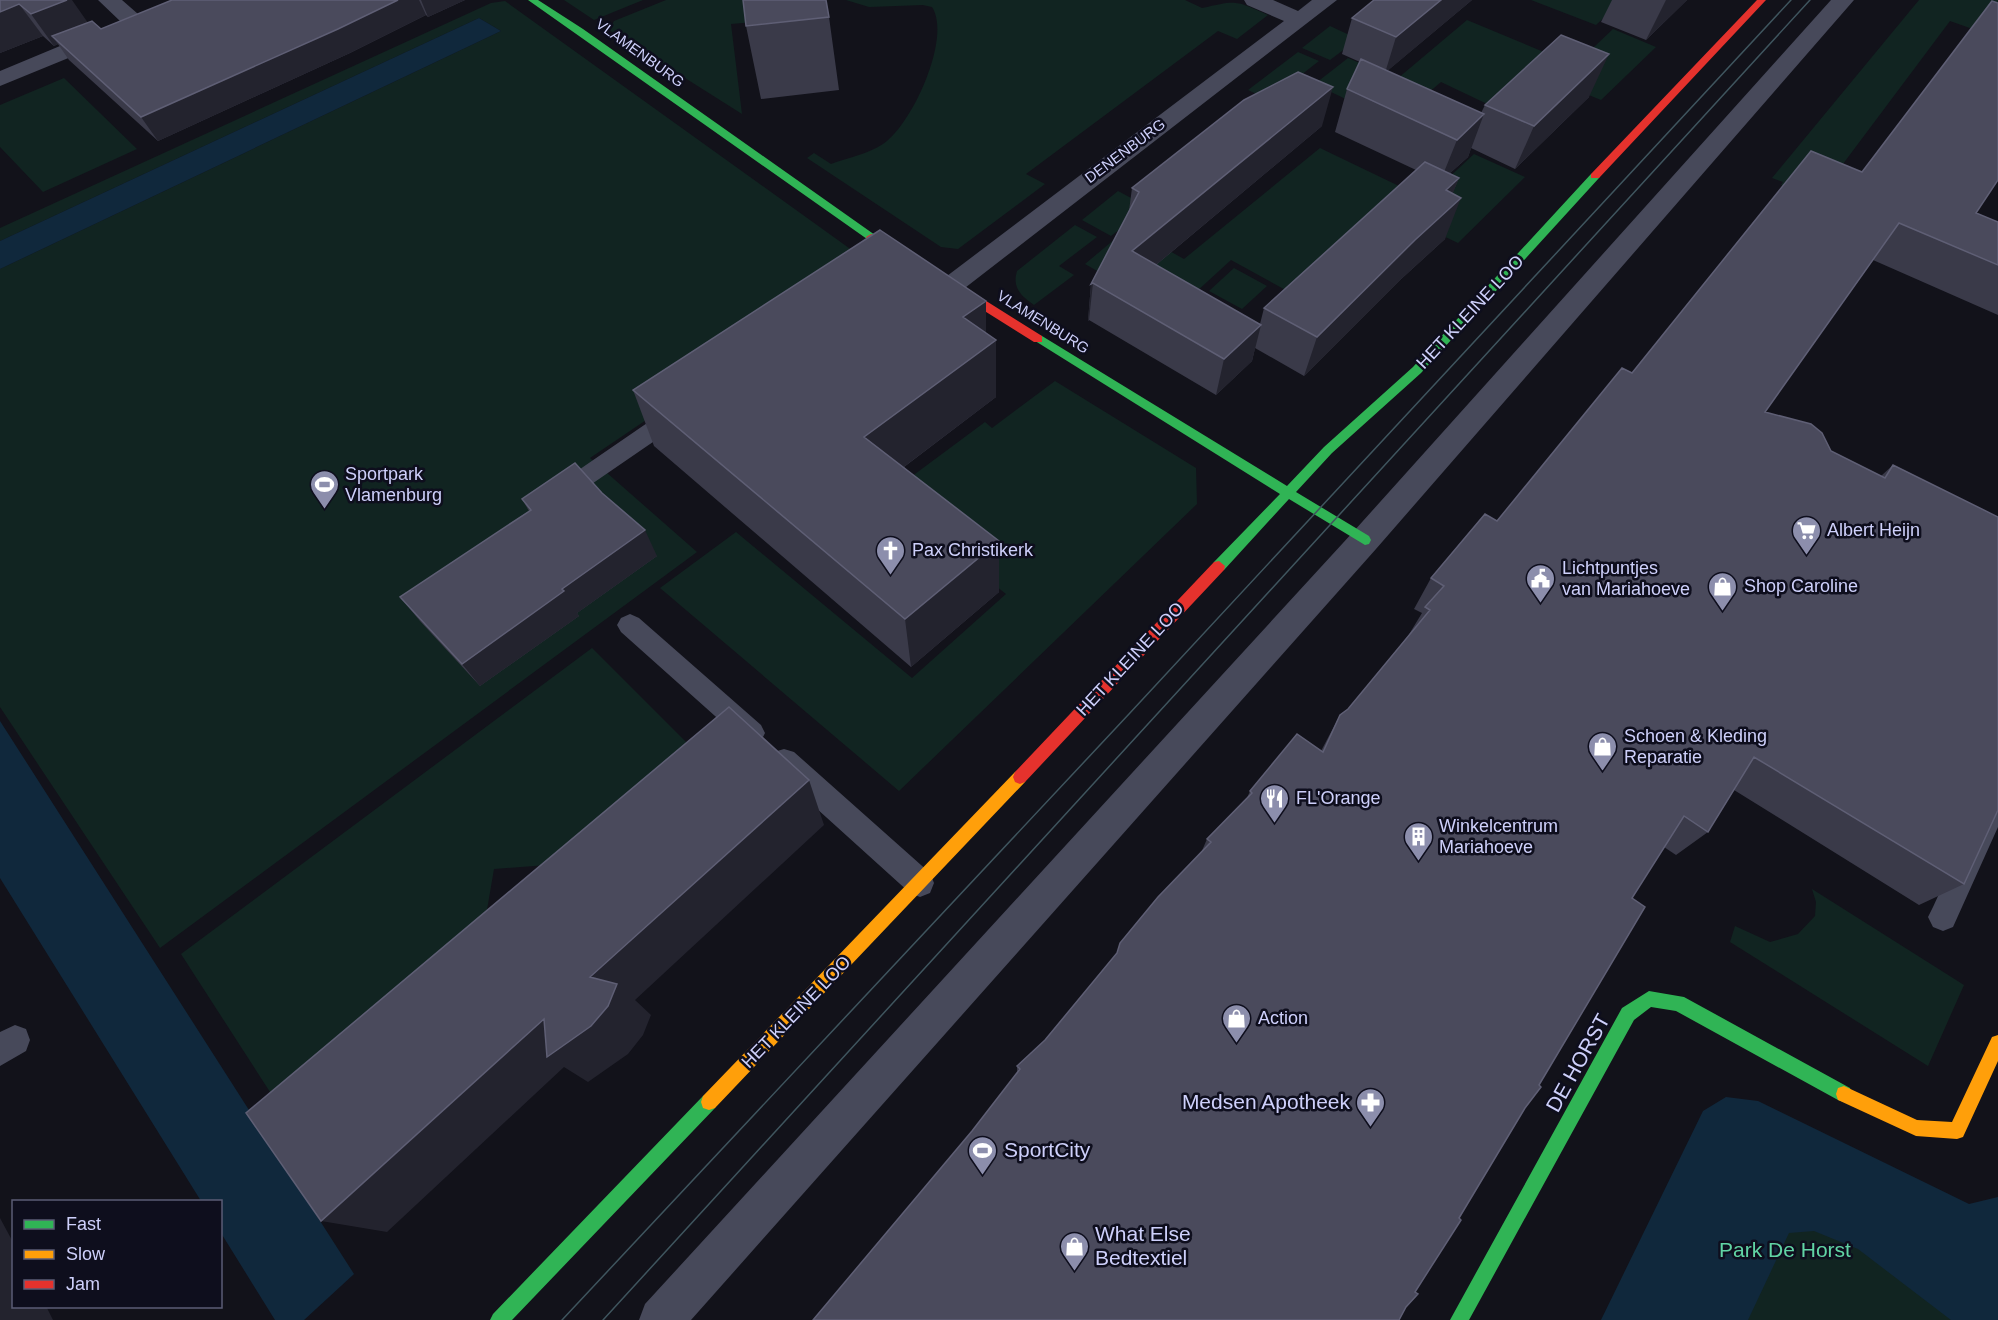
<svg xmlns="http://www.w3.org/2000/svg" width="1998" height="1320" font-family="Arial,sans-serif">
	<style>
		.green { fill: #112421 }
		.water { fill: #10283c }
		.lines { fill: none; stroke-linecap: round; stroke-linejoin: round }
		.lane { fill: #47495a; fill-rule: evenodd }
		.street { fill: #47495a; fill-rule: evenodd }
		.fast { fill: #30b455; fill-rule: evenodd }
		.slow { fill: #ff9f0a; fill-rule: evenodd }
		.jam { fill: #e5322d; fill-rule: evenodd }
		.tram { stroke: #3f555e; stroke-width: 1.5 }
		.wall { fill: #3a3a49 }
		.shaded-wall { fill: #23232e }
		.building { fill: #4a4a5c; stroke: #5f5f75; stroke-width: 1.5 }
		.labels { text-anchor: middle; stroke-width: 5; stroke-linejoin: round; paint-order: stroke }
		.far-street-label { font-size: 15px; fill: #ced0fb; stroke: #0e0e1d }
		.street-label { font-size: 18px; fill: #ced0fb; stroke: #0e0e1d }
		.poi-label { font-size: 18px; fill: #ced0fb; stroke: #0e0e1d; text-anchor: start }
		.near-street-label { font-size: 21px; fill: #ced0fb; stroke: #0e0e1d }
		.near-poi-label { font-size: 21px; fill: #ced0fb; stroke: #0e0e1d; text-anchor: start }
		.near-park-label { font-size: 21px; fill: #61d4a4; stroke: #0e0e1d }
	</style>
	<rect width="100%" height="100%" fill="#12121a"/>
	<!-- green -->
	<path class="green" d="M 564,0 L 643,0 L 594,20 Z
		M 666,0 L 815,0 L 826,16 L 731,24 L 742,114 L 609,30 L 614,21 Z
		M 846,0 L 1185,0 L 1202,8 C 1237,0 1235,0 1268,15 L 1237,39 L 1218,31 L 1026,174 L 1045,184 L 958,249 L 941,247 L 807,158 L 814,153 L 831,164 C 847,158 868,154 883,144 C 912,125 952,37 932,7 L 923,5 L 869,7 Z
		M 1531,0 L 1623,0 L 1596,25 Z
		M 1919,0 L 1998,0 L 1998,38 L 1950,21 L 1816,200 L 1781,185 L 1783,182 L 1772,178 Z
		M 505,1 L 874,266 L 590,458 L 697,552 L 160,948 L 0,707 L 0,269 L 501,31 L 479,18 L 0,241 L 0,228 L 491,3 Z
		M 1467,20 L 1575,65 L 1613,29 L 1656,47 L 1601,100 L 1542,76 L 1504,112 L 1441,82 L 1394,122 L 1331,92 L 1284,108 L 1348,58 L 1397,79 Z
		M 1330,26 L 1358,39 L 1330,60 L 1302,48 Z
		M 1298,52 L 1319,61 L 1269,100 L 1248,90 Z
		M 64,78 L 137,149 L 43,192 L 0,147 L 0,105 Z
		M 1320,148 L 1426,199 L 1474,154 L 1525,177 L 1458,243 L 1435,232 L 1302,299 L 1231,260 L 1196,292 L 1213,337 L 1085,264 L 1128,228 L 1184,259 Z
		M 1118,191 L 1148,207 L 1111,236 L 1082,220 Z
		M 1075,225 L 1097,237 L 1059,266 L 1074,275 L 1034,305 C 1021,296 1012,288 1017,271 Z
		M 1234,268 L 1267,286 L 1242,309 L 1209,291 Z
		M 1055,381 L 1196,468 L 1197,504 L 899,791 L 660,588 L 736,532 L 912,678 L 1006,594 L 884,497 L 985,422 L 992,428 Z
		M 592,648 L 688,744 L 586,862 L 494,869 L 475,980 L 301,1140 L 181,954 Z
		M 1812,889 L 1964,985 L 1928,1066 L 1730,942 L 1735,926 L 1770,942 L 1798,934 L 1815,916 L 1816,902 Z
		M 1750,1154 L 1998,1320 L 1670,1320 Z"/>
	<!-- water -->
	<path class="water" d="M 479,18 L 501,31 L 0,269 L 0,241 Z
		M 0,721 L 354,1274 L 304,1320 L 275,1320 L 221,1233 L 220,1202 L 201,1201 L 0,878 Z
		M 1726,1097 L 1758,1101 L 1969,1204 L 1998,1197 L 1998,1320 L 1951,1320 L 1858,1249 L 1814,1231 L 1789,1233 L 1748,1320 L 1601,1320 L 1703,1111 Z"/>
	<g class="lines">
		<!-- lane -->
		<path class="lane" d="M 677,406 L 685,408 L 688,414 L 685,420 L 567,501 L 559,504 L 551,501 L 547,495 L 551,489 L 669,408 Z
			M 630,614 L 639,618 L 761,725 L 765,733 L 761,741 L 752,745 L 743,741 L 621,632 L 617,625 L 621,618 Z
			M 784,749 L 794,752 L 930,873 L 934,883 L 930,893 L 920,897 L 910,893 L 774,770 L 771,761 L 774,752 Z
			M 1998,783 L 1998,827 L 1953,927 L 1943,931 L 1933,927 L 1928,917 L 1933,907 L 1988,787 Z
			M 15,1025 L 26,1029 L 30,1040 L 26,1051 L 0,1066 L 0,1032 Z"/>
		<!-- street -->
		<path class="street" d="M 98,0 L 122,0 L 138,14 L 172,0 L 201,0 L 198,5 L 0,86 L 0,71 L 120,21 Z
			M 1244,0 L 1273,0 L 1298,11 L 1312,0 L 1337,0 L 961,291 L 952,294 L 943,291 L 939,285 L 943,279 L 1284,21 L 1247,5 Z
			M 1831,0 L 1854,0 L 1376,549 L 691,1320 L 639,1320 L 645,1304 L 1354,531 Z"/>
		<!-- fast -->
		<path class="fast" d="M 528,0 L 538,0 L 583,29 L 875,235 L 875,239 L 867,239 Z
			M 1595,173 L 1600,176 L 1599,178 L 1421,373 L 1332,453 L 1296,492 L 1369,536 L 1371,540 L 1369,544 L 1365,545 L 1289,499 L 1224,570 L 1214,570 L 1213,566 L 1214,562 L 1280,494 L 1032,339 L 1038,335 L 1042,336 L 1287,486 L 1324,447 L 1413,367 L 1591,174 Z
			M 1649,991 L 1684,997 L 1850,1088 L 1852,1094 L 1850,1100 L 1844,1102 L 1838,1100 L 1676,1011 L 1651,1007 L 1634,1020 L 1469,1320 L 1450,1320 L 1622,1008 Z
			M 709,1094 L 715,1096 L 717,1102 L 715,1108 L 512,1320 L 490,1320 L 493,1314 L 703,1096 Z"/>
		<!-- slow -->
		<path class="slow" d="M 1020,770 L 1025,772 L 1027,777 L 1025,782 L 715,1108 L 709,1110 L 703,1108 L 701,1102 L 703,1096 L 1015,772 Z
			M 1998,1035 L 1998,1061 L 1963,1137 L 1957,1139 L 1916,1136 L 1838,1100 L 1836,1094 L 1838,1088 L 1844,1086 L 1917,1120 L 1952,1122 L 1992,1037 Z"/>
		<!-- jam -->
		<path class="jam" d="M 1757,0 L 1766,0 L 1599,178 L 1591,178 L 1591,174 Z
			M 871,234 L 906,256 L 956,282 L 1042,336 L 1042,342 L 1034,342 L 948,288 L 898,262 L 867,239 L 866,237 Z
			M 1219,561 L 1225,566 L 1224,570 L 1025,782 L 1020,784 L 1015,782 L 1013,777 L 1015,772 L 1214,562 Z"/>
		<!-- tram -->
		<path class="tram" d="M 562,1320 L 1129,714 L 1791,0
			M 603,1320 L 1810,0"/>
	</g>
	<!-- wall -->
	<path class="wall" d="M 0,0 L 87,22 L 101,29 L 172,0 L 465,0 L 428,17 L 426,15 L 350,53 L 158,141 L 69,60 L 58,44 L 54,46 L 43,36 L 0,53 Z
		M 1472,0 L 1387,71 L 1481,113 L 1485,105 L 1589,97 L 1515,169 L 1471,148 L 1468,157 L 1449,174 L 1459,178 L 1452,194 L 1445,239 L 1399,281 L 1304,376 L 1255,348 L 1252,361 L 1216,395 L 1089,320 L 1088,321 L 1091,284 L 1129,211 L 1132,188 L 1322,126 L 1156,265 L 1260,324 L 1264,308 L 1416,170 L 1335,132 L 1347,89 L 1360,62 L 1342,54 L 1352,18 Z
		M 1612,0 L 1687,0 L 1646,40 L 1601,22 Z
		M 829,17 L 839,90 L 761,99 L 746,26 Z
		M 1862,172 L 1976,213 L 1998,222 L 1998,315 L 1873,260 L 1765,412 L 1831,451 L 1881,476 L 1893,465 L 1964,884 L 1919,905 L 1734,790 L 1708,832 L 1676,855 L 1664,847 L 972,1131 L 1017,1073 L 1017,1066 L 1045,1040 L 1201,853 L 1207,839 L 1247,798 L 1250,791 L 1321,751 L 1340,715 L 1348,709 L 1408,636 L 1422,613 L 1414,609 L 1431,578 L 1497,521 L 1632,373 Z
		M 986,301 L 986,333 L 996,340 L 996,397 L 904,467 L 999,592 L 911,667 L 654,446 L 633,390 Z
		M 522,499 L 657,556 L 577,613 L 579,616 L 480,686 L 420,621 L 400,597 L 529,511 Z"/>
	<!-- shaded-wall -->
	<path class="shaded-wall" d="M 67,0 L 72,0 L 93,30 L 52,36 L 58,44 L 54,46 L 31,14 Z
		M 398,0 L 419,0 L 426,15 L 350,53 L 158,141 L 141,117 Z
		M 421,0 L 465,0 L 428,17 Z
		M 1441,0 L 1472,0 L 1385,73 L 1396,37 Z
		M 1666,0 L 1687,0 L 1646,40 Z
		M 19,4 L 43,36 L 0,53 L 0,12 Z
		M 1609,54 L 1589,97 L 1515,169 L 1534,126 Z
		M 1333,87 L 1322,126 L 1127,289 L 1132,251 Z
		M 1484,114 L 1468,157 L 1440,182 L 1457,140 Z
		M 1459,178 L 1445,213 L 1461,198 L 1445,239 L 1399,281 L 1304,376 L 1317,337 L 1446,190 Z
		M 1093,283 L 1089,320 L 1088,321 L 1091,284 Z
		M 986,301 L 986,347 L 996,340 L 996,397 L 872,491 L 864,437 L 963,317 Z
		M 1261,325 L 1252,361 L 1216,395 L 1224,359 Z
		M 645,530 L 657,556 L 577,613 L 579,616 L 480,686 L 462,664 L 562,589 Z
		M 999,541 L 999,592 L 911,667 L 905,619 Z
		M 809,780 L 824,825 L 635,1000 L 651,1015 L 643,1035 L 628,1054 L 588,1082 L 564,1067 L 387,1232 L 321,1221 Z
		M 0,1218 L 14,1244 L 14,1306 L 46,1306 L 53,1320 L 0,1320 Z"/>
	<!-- building -->
	<path class="building" d="M 0,0 L 67,0 L 31,14 L 19,4 L 0,12 Z
		M 172,0 L 398,0 L 338,29 L 141,117 L 52,36 L 92,21 L 101,29 Z
		M 743,0 L 826,0 L 829,17 L 746,26 Z
		M 1374,0 L 1441,0 L 1396,37 L 1352,18 Z
		M 1992,1 L 1998,3 L 1998,180 L 1976,213 L 1998,222 L 1998,265 L 1899,223 L 1765,412 L 1811,424 L 1822,433 L 1831,451 L 1885,478 L 1893,465 L 1998,517 L 1998,810 L 1964,884 L 1754,757 L 1708,832 L 1684,816 L 1632,898 L 1645,907 L 1539,1085 L 1541,1087 L 1525,1108 L 1459,1218 L 1461,1220 L 1415,1292 L 1418,1294 L 1406,1307 L 1399,1320 L 813,1320 L 972,1131 L 1020,1069 L 1017,1066 L 1045,1040 L 1117,953 L 1120,943 L 1158,897 L 1211,842 L 1207,839 L 1252,793 L 1250,791 L 1297,734 L 1323,752 L 1340,715 L 1348,709 L 1430,610 L 1425,607 L 1444,586 L 1431,578 L 1485,514 L 1497,521 L 1622,368 L 1632,373 L 1811,151 L 1862,172 Z
		M 1561,35 L 1609,54 L 1534,126 L 1485,105 Z
		M 1361,59 L 1484,114 L 1457,140 L 1347,89 Z
		M 1298,72 L 1333,87 L 1132,251 L 1261,325 L 1224,359 L 1093,283 L 1091,284 L 1139,192 L 1132,188 L 1244,100 Z
		M 1425,162 L 1459,178 L 1446,190 L 1461,198 L 1415,240 L 1317,337 L 1264,308 Z
		M 880,230 L 986,301 L 963,317 L 996,340 L 864,437 L 999,541 L 905,619 L 633,390 Z
		M 575,463 L 602,493 L 645,530 L 562,589 L 564,591 L 462,664 L 400,597 L 531,510 L 522,499 Z
		M 729,707 L 809,780 L 590,977 L 617,984 L 608,1006 L 591,1026 L 547,1057 L 544,1019 L 321,1221 L 246,1113 Z"/>
	<!-- icons -->
	<defs>
		<symbol id="stadium-pin" viewBox="-11 -11 22 30"><path d="M0 17L-7.5 6A9.5 9.5 0 1 1 7.5 6Z" fill="#8c8eac" stroke="#0e0e1d"/><path d="M0-5a6.5 5 0 1 0 0 10a6.5 5 0 1 0 0-10ZM-3.5-1.8h7v3.6h-7Z" fill="#fff"/></symbol>
		<symbol id="supermarket-pin" viewBox="-11 -11 22 30"><path d="M0 17L-7.5 6A9.5 9.5 0 1 1 7.5 6Z" fill="#8c8eac" stroke="#0e0e1d"/><path d="M-6-5.5h2.5l.6 2H6L4.5 2H-2.5L-4.4-4H-6ZM-1.5 3.2a1.3 1.3 0 1 0 .1 0ZM3 3.2a1.3 1.3 0 1 0 .1 0Z" fill="#fff"/></symbol>
		<symbol id="church-pin" viewBox="-11 -11 22 30"><path d="M0 17L-7.5 6A9.5 9.5 0 1 1 7.5 6Z" fill="#8c8eac" stroke="#0e0e1d"/><path d="M-1.2-6h2.4v3.5h3.3v2.4h-3.3V6h-2.4V-.1h-3.3v-2.4h3.3Z" fill="#fff"/></symbol>
		<symbol id="civic-pin" viewBox="-11 -11 22 30"><path d="M0 17L-7.5 6A9.5 9.5 0 1 1 7.5 6Z" fill="#8c8eac" stroke="#0e0e1d"/><path d="M-.6-6.5H3V-4.5H.6V-3L4-1V1h2V6H-6V1h2V-1L-.6-3ZM-1.2 2.5V6h2.4V2.5Z" fill="#fff"/></symbol>
		<symbol id="shop-pin" viewBox="-11 -11 22 30"><path d="M0 17L-7.5 6A9.5 9.5 0 1 1 7.5 6Z" fill="#8c8eac" stroke="#0e0e1d"/><path d="M-5-2.5h2.3a2.7 3.5 0 0 1 5.4 0H5L5.5 6h-11ZM-1.5-2.5h3a1.5 2.3 0 0 0-3 0Z" fill="#fff"/></symbol>
		<symbol id="restaurant-pin" viewBox="-11 -11 22 30"><path d="M0 17L-7.5 6A9.5 9.5 0 1 1 7.5 6Z" fill="#8c8eac" stroke="#0e0e1d"/><path d="M-5-6h1v4h1v-4h1v4h1v-4h1v5L-1.5 .5V6h-2V.5L-5-1ZM5-6V6H3V1.5H1.5Q1.5-4 5-6Z" fill="#fff"/></symbol>
		<symbol id="building-pin" viewBox="-11 -11 22 30"><path d="M0 17L-7.5 6A9.5 9.5 0 1 1 7.5 6Z" fill="#8c8eac" stroke="#0e0e1d"/><path d="M-4-6H4V6H1V3H-1V6H-4ZM-2.5-4.3h1.7v1.8h-1.7ZM.8-4.3h1.7v1.8H.8ZM-2.5-1h1.7V.8h-1.7ZM.8-1h1.7V.8H.8Z" fill="#fff"/></symbol>
		<symbol id="pharmacy-pin" viewBox="-11 -11 22 30"><path d="M0 17L-7.5 6A9.5 9.5 0 1 1 7.5 6Z" fill="#8c8eac" stroke="#0e0e1d"/><path d="M-2-6h4v4h4v4h-4v4h-4v-4h-4v-4h4Z" fill="#fff"/></symbol>
	</defs>
	<g fill-rule="evenodd">
		<use href="#stadium-pin" x="308" y="468" width="33" height="45"/>
		<use href="#supermarket-pin" x="1790" y="514" width="33" height="45"/>
		<use href="#church-pin" x="874" y="534" width="33" height="45"/>
		<use href="#civic-pin" x="1524" y="562" width="33" height="45"/>
		<use href="#shop-pin" x="1706" y="570" width="33" height="45"/>
		<use href="#shop-pin" x="1586" y="730" width="33" height="45"/>
		<use href="#restaurant-pin" x="1258" y="782" width="33" height="45"/>
		<use href="#building-pin" x="1402" y="820" width="33" height="45"/>
		<use href="#shop-pin" x="1220" y="1002" width="33" height="45"/>
		<use href="#pharmacy-pin" x="1354" y="1086" width="33" height="45"/>
		<use href="#stadium-pin" x="966" y="1134" width="33" height="45"/>
		<use href="#shop-pin" x="1058" y="1230" width="33" height="45"/>
	</g>
	<g class="labels">
		<!-- far-street labels -->
		<g class="far-street-label">
			<text transform="translate(640 53) rotate(36)" y="5">VLAMENBURG</text>
			<text transform="translate(1125 151) rotate(-37)" y="5">DENENBURG</text>
			<text transform="translate(1043 322) rotate(32)" y="5">VLAMENBURG</text>
		</g>
		<!-- street labels -->
		<g class="street-label">
			<text transform="translate(1470 312) rotate(-47)" y="6">HET KLEINE LOO</text>
			<text transform="translate(1130 659) rotate(-47)" y="6">HET KLEINE LOO</text>
			<text transform="translate(796 1012) rotate(-46)" y="6">HET KLEINE LOO</text>
		</g>
		<!-- poi labels -->
		<g class="poi-label">
			<text x="345" y="480">Sportpark<tspan x="345" dy="21">Vlamenburg</tspan></text>
			<text x="1827" y="536">Albert Heijn</text>
			<text x="912" y="556">Pax Christikerk</text>
			<text x="1562" y="574">Lichtpuntjes<tspan x="1562" dy="21">van Mariahoeve</tspan></text>
			<text x="1744" y="592">Shop Caroline</text>
			<text x="1624" y="742">Schoen &amp; Kleding<tspan x="1624" dy="21">Reparatie</tspan></text>
			<text x="1296" y="804">FL'Orange</text>
			<text x="1439" y="832">Winkelcentrum<tspan x="1439" dy="21">Mariahoeve</tspan></text>
			<text x="1258" y="1024">Action</text>
		</g>
		<!-- near-street labels -->
		<g class="near-street-label">
			<text transform="translate(1578 1063) rotate(-61)" y="7">DE HORST</text>
		</g>
		<!-- near-poi labels -->
		<g class="near-poi-label">
			<text x="1350" y="1109" text-anchor="end">Medsen Apotheek</text>
			<text x="1004" y="1157">SportCity</text>
			<text x="1095" y="1241">What Else<tspan x="1095" dy="24">Bedtextiel</tspan></text>
		</g>
		<!-- near-park labels -->
		<g class="near-park-label">
			<text x="1785" y="1257">Park De Horst</text>
		</g>
	</g>
	<!-- legend -->
	<rect x="12" y="1200" width="210" height="108" fill="#0e0e1d" stroke="#5b5c76" stroke-width="1.5"/>
	<rect x="24" y="1220" width="30" height="9" fill="#30b455" stroke="#5b5c76" stroke-width="1.5"/>
	<text x="66" y="1230" font-size="18" fill="#ced0fb">Fast</text>
	<rect x="24" y="1250" width="30" height="9" fill="#ff9f0a" stroke="#5b5c76" stroke-width="1.5"/>
	<text x="66" y="1260" font-size="18" fill="#ced0fb">Slow</text>
	<rect x="24" y="1280" width="30" height="9" fill="#e5322d" stroke="#5b5c76" stroke-width="1.5"/>
	<text x="66" y="1290" font-size="18" fill="#ced0fb">Jam</text>
</svg>
